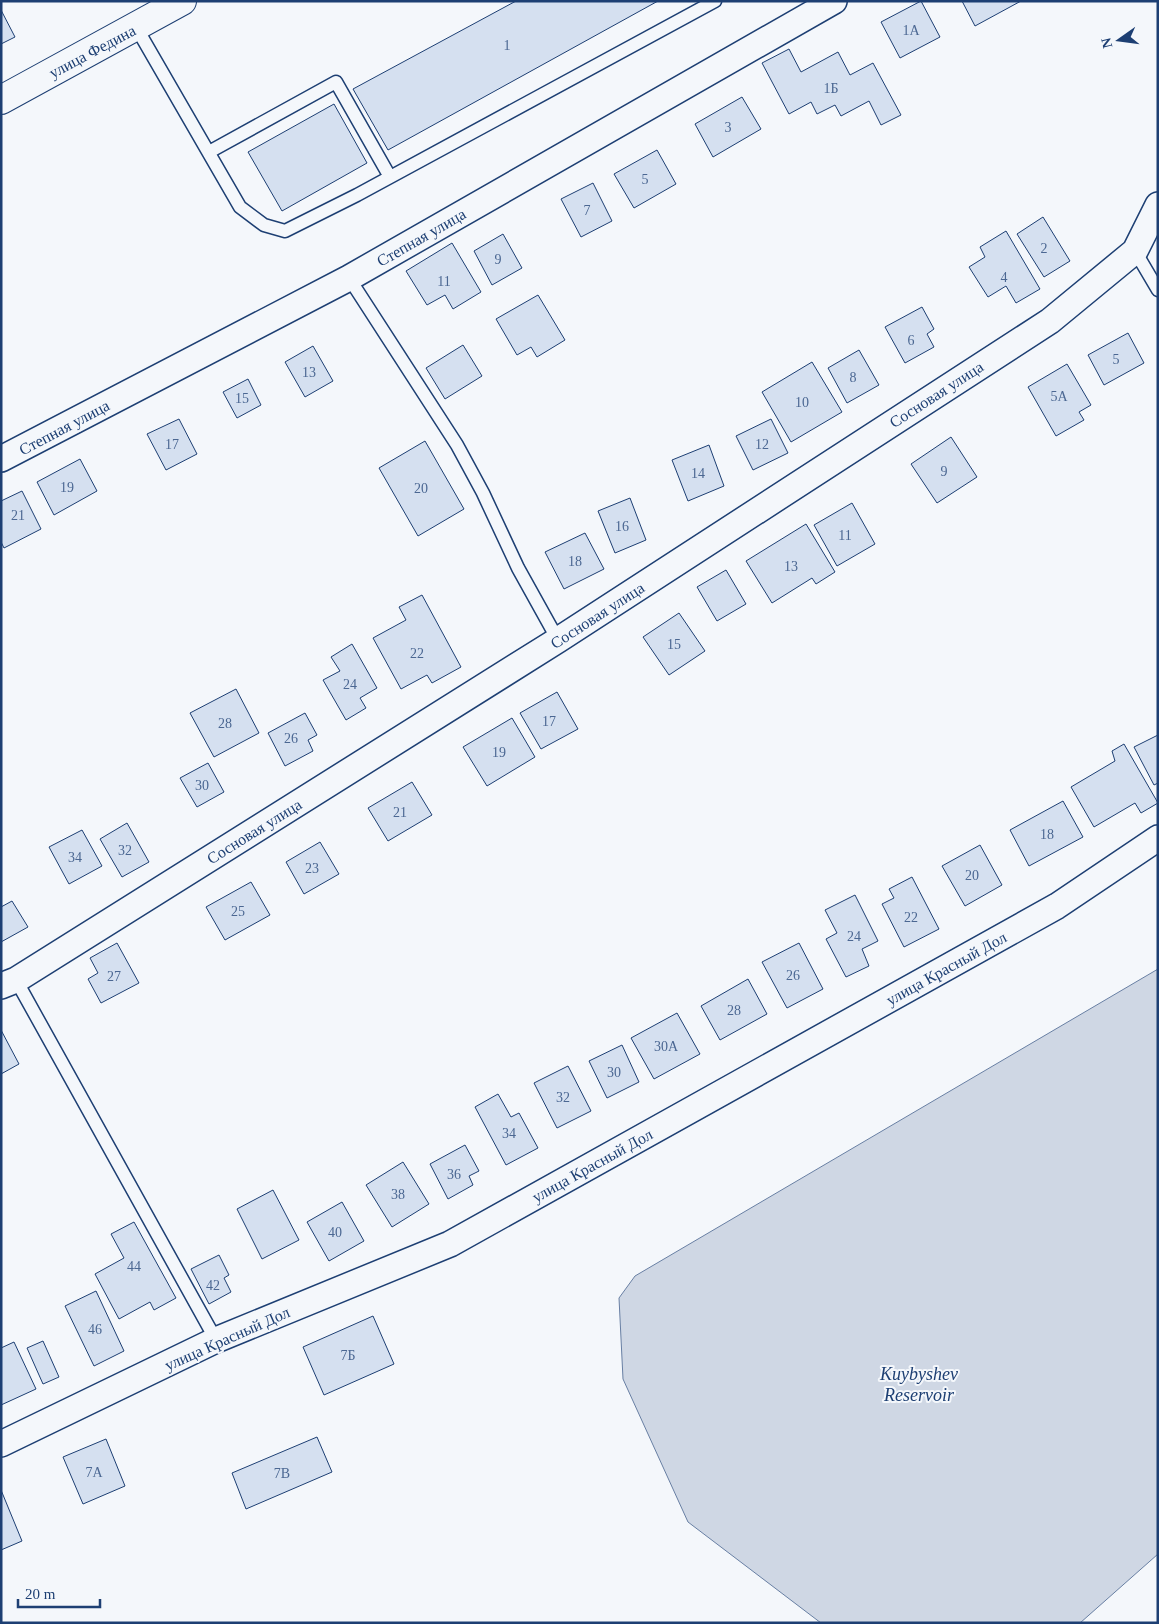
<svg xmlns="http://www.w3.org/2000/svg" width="1159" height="1624" font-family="Georgia,serif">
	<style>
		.water { fill: #cfd7e4; stroke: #687fa3 }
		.building { fill: #d5e0f0; stroke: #1d3f73 }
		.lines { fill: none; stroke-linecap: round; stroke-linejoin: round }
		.lane-casing { stroke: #1d3f73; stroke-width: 15 }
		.street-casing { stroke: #1d3f73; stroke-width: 28 }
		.secondary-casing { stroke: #1d3f73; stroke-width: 30 }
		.lane { stroke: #f4f7fb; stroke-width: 12 }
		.street { stroke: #f4f7fb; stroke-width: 25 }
		.secondary { stroke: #f4f7fb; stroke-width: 28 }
		.labels { text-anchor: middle; stroke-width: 4; stroke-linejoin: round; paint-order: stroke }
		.number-label { font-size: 14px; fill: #4b6792 }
		.street-label { font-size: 16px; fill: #1d3f73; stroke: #f4f7fb }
		.water-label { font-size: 18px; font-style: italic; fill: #1d3f73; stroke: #f4f7fb }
	</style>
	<rect width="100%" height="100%" fill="#f4f7fb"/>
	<!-- water -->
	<path class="water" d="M 1158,969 L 1158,1554 L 1080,1623 L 821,1623 L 688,1522 L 623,1379 L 619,1298 L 635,1276 Z"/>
	<!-- building -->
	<path class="building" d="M 516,1 L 658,1 L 388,150 L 353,89 Z
		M 921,1 L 940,37 L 900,58 L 881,22 Z
		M 962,1 L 1021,1 L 975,26 Z
		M 1,10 L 15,37 L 1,44 Z
		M 789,49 L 801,72 L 838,52 L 850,75 L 873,63 L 901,115 L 881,125 L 869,101 L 841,116 L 835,105 L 817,114 L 811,102 L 789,114 L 762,63 Z
		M 742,97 L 761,129 L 713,157 L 695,124 Z
		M 334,104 L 367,163 L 282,211 L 248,152 Z
		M 657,150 L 676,184 L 634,208 L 614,174 Z
		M 593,183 L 612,221 L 581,237 L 561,199 Z
		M 1043,217 L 1070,261 L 1044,277 L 1017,234 Z
		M 1006,231 L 1040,289 L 1016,303 L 1006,286 L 988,297 L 969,267 L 985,257 L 980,247 Z
		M 503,234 L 522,268 L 492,285 L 474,251 Z
		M 452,243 L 481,292 L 453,309 L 445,295 L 427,305 L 406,271 Z
		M 538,295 L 565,340 L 537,357 L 531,347 L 517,355 L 496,319 Z
		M 922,307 L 934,329 L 927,334 L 934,347 L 905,363 L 885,327 Z
		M 1128,333 L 1144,363 L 1104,385 L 1088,355 Z
		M 463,345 L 482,376 L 445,399 L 426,368 Z
		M 313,346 L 333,381 L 305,397 L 285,362 Z
		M 859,350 L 879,385 L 847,403 L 828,368 Z
		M 812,362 L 842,412 L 791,442 L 762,392 Z
		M 1067,364 L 1091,405 L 1079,412 L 1084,420 L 1056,436 L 1028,387 Z
		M 248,379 L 261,405 L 237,418 L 223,392 Z
		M 179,419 L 197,454 L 166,470 L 147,434 Z
		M 771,419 L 788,453 L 753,470 L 736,436 Z
		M 951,437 L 977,477 L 937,503 L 911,464 Z
		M 425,441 L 464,509 L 418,536 L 379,468 Z
		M 709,445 L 724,486 L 688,501 L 672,460 Z
		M 80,459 L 97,491 L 54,515 L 37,482 Z
		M 22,491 L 41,529 L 4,548 L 1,542 L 1,501 Z
		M 630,498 L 646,540 L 615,553 L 598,511 Z
		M 852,503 L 875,544 L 837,566 L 814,525 Z
		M 806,524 L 835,572 L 816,584 L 812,578 L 772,603 L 746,561 Z
		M 585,533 L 604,569 L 564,589 L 545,552 Z
		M 726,570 L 746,604 L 717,621 L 697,587 Z
		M 422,595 L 461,667 L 432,683 L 427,675 L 401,689 L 373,638 L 406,620 L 399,607 Z
		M 679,613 L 705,651 L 669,675 L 643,637 Z
		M 352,644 L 377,688 L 360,698 L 366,708 L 346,720 L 323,680 L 340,671 L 331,657 Z
		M 236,689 L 259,733 L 214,757 L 190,713 Z
		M 557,692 L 578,729 L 541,749 L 520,713 Z
		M 305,713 L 317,735 L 308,740 L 313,751 L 285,766 L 268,733 Z
		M 512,718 L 535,757 L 487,786 L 463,747 Z
		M 1158,735 L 1158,783 L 1154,785 L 1134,747 Z
		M 1124,744 L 1158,803 L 1141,813 L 1135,803 L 1094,827 L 1071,787 L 1115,761 L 1112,751 Z
		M 208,763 L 224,792 L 197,807 L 180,778 Z
		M 412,782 L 432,815 L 388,841 L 368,808 Z
		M 1063,801 L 1083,837 L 1029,866 L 1010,830 Z
		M 127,823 L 149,862 L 122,877 L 100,839 Z
		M 82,830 L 102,866 L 69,884 L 49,847 Z
		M 320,842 L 339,874 L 304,894 L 286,862 Z
		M 980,845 L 1002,885 L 965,906 L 942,866 Z
		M 912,877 L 939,929 L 904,947 L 882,904 L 894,898 L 889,889 Z
		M 251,882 L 270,915 L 225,940 L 206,907 Z
		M 855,895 L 878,941 L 862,949 L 869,966 L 846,977 L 826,939 L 837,933 L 825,910 Z
		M 12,901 L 28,927 L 1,942 L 1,907 Z
		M 117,943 L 139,983 L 101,1003 L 88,979 L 98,973 L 90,958 Z
		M 799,943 L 823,989 L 787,1008 L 762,962 Z
		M 748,979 L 767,1014 L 720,1040 L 701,1006 Z
		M 677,1013 L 700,1054 L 654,1079 L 631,1038 Z
		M 1,1030 L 19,1064 L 1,1074 Z
		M 622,1045 L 639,1082 L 607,1098 L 589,1061 Z
		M 568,1066 L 591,1111 L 557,1128 L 534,1083 Z
		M 498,1094 L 511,1117 L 519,1113 L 538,1148 L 506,1165 L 475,1107 Z
		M 465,1145 L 479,1171 L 469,1176 L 473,1185 L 448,1199 L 430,1164 Z
		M 403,1162 L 429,1204 L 392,1227 L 366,1185 Z
		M 273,1190 L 299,1240 L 262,1259 L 237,1209 Z
		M 342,1202 L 364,1241 L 329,1261 L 307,1222 Z
		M 134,1222 L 176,1298 L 154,1310 L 150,1302 L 119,1319 L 95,1274 L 124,1258 L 111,1234 Z
		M 219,1255 L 229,1275 L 224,1278 L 231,1292 L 209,1304 L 191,1269 Z
		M 96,1291 L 124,1351 L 94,1366 L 65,1306 Z
		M 373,1316 L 394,1364 L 324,1395 L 303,1347 Z
		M 43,1341 L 59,1377 L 43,1384 L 27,1348 Z
		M 14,1342 L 36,1389 L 1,1405 L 1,1348 Z
		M 317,1437 L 332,1472 L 246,1509 L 232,1473 Z
		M 106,1439 L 125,1486 L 83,1504 L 63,1457 Z
		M 1,1490 L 22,1541 L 1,1550 Z"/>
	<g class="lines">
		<defs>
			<path id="lane" d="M 136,27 L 240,207 L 264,225 L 285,231 L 357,195 L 715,1
				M 209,152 L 336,82 L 390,177
				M 1135,251 L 1158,290
				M 349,278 L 457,445 L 483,493 L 518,568 L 558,640
				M 16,980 L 216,1340"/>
			<path id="street" d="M 1,459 L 349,278 L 834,1
				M 1,986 L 16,980 L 558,640 L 1050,321 L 1135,251 L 1158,205
				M 1,1444 L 216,1340 L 450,1244 L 1057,906 L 1158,838"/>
			<path id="secondary" d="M 1,100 L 182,1"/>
		</defs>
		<!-- lane casing -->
		<use href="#lane" class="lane-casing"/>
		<!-- street casing -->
		<use href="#street" class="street-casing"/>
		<!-- secondary casing -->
		<use href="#secondary" class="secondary-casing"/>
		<!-- lane -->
		<use href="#lane" class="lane"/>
		<!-- street -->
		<use href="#street" class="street"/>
		<!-- secondary -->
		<use href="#secondary" class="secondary"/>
	</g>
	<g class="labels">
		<!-- number labels -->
		<g class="number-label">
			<text x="911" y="35">1А</text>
			<text x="507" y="50">1</text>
			<text x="831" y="93">1Б</text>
			<text x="728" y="132">3</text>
			<text x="645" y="184">5</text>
			<text x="587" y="215">7</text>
			<text x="1044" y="253">2</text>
			<text x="498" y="264">9</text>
			<text x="1004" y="282">4</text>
			<text x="444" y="286">11</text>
			<text x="911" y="345">6</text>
			<text x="1116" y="364">5</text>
			<text x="309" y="377">13</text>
			<text x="853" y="382">8</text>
			<text x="1059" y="401">5А</text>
			<text x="242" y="403">15</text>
			<text x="802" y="407">10</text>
			<text x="172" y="449">17</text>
			<text x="762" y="449">12</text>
			<text x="944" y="476">9</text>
			<text x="698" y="478">14</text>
			<text x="67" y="492">19</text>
			<text x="421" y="493">20</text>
			<text x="18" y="520">21</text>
			<text x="622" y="531">16</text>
			<text x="845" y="540">11</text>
			<text x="575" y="566">18</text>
			<text x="791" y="571">13</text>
			<text x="674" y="649">15</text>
			<text x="417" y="658">22</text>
			<text x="350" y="689">24</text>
			<text x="549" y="726">17</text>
			<text x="225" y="728">28</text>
			<text x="291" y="743">26</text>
			<text x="499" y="757">19</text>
			<text x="202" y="790">30</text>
			<text x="400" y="817">21</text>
			<text x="1047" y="839">18</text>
			<text x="125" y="855">32</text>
			<text x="75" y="862">34</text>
			<text x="312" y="873">23</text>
			<text x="972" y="880">20</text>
			<text x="238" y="916">25</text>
			<text x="911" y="922">22</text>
			<text x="854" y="941">24</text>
			<text x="793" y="980">26</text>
			<text x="114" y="981">27</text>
			<text x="734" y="1015">28</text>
			<text x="666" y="1051">30А</text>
			<text x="614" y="1077">30</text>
			<text x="563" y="1102">32</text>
			<text x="509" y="1138">34</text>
			<text x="454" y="1179">36</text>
			<text x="398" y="1199">38</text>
			<text x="335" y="1237">40</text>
			<text x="134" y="1271">44</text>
			<text x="213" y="1290">42</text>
			<text x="95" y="1334">46</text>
			<text x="348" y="1360">7Б</text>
			<text x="94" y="1477">7А</text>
			<text x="282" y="1478">7В</text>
		</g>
		<!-- street labels -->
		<g class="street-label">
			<text transform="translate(92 51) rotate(-28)" y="6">улица Федина</text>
			<text transform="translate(421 237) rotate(-30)" y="6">Степная улица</text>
			<text transform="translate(936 394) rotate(-33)" y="6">Сосновая улица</text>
			<text transform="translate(64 427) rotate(-28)" y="6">Степная улица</text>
			<text transform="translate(597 615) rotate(-33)" y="6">Сосновая улица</text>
			<text transform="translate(254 831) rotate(-32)" y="6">Сосновая улица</text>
			<text transform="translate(946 968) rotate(-29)" y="6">улица Красный Дол</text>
			<text transform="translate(592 1165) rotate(-29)" y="6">улица Красный Дол</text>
			<text transform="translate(227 1338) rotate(-24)" y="6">улица Красный Дол</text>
		</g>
		<!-- water labels -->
		<g class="water-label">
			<text x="919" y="1380">Kuybyshev<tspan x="919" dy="21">Reservoir</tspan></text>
		</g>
	</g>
	<!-- border -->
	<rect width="1159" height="1624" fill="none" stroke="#1d3f73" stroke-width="5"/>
	<!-- north arrow -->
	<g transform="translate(1119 40) rotate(256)" stroke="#f4f7fb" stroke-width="4" paint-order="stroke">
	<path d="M0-4L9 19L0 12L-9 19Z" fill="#1d3f73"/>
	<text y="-8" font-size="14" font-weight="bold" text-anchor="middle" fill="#1d3f73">N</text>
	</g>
	<!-- scale -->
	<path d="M18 1599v8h82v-8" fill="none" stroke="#1d3f73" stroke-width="2.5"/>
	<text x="25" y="1599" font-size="15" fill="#1d3f73" stroke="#f4f7fb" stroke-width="4" paint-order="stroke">20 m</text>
</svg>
